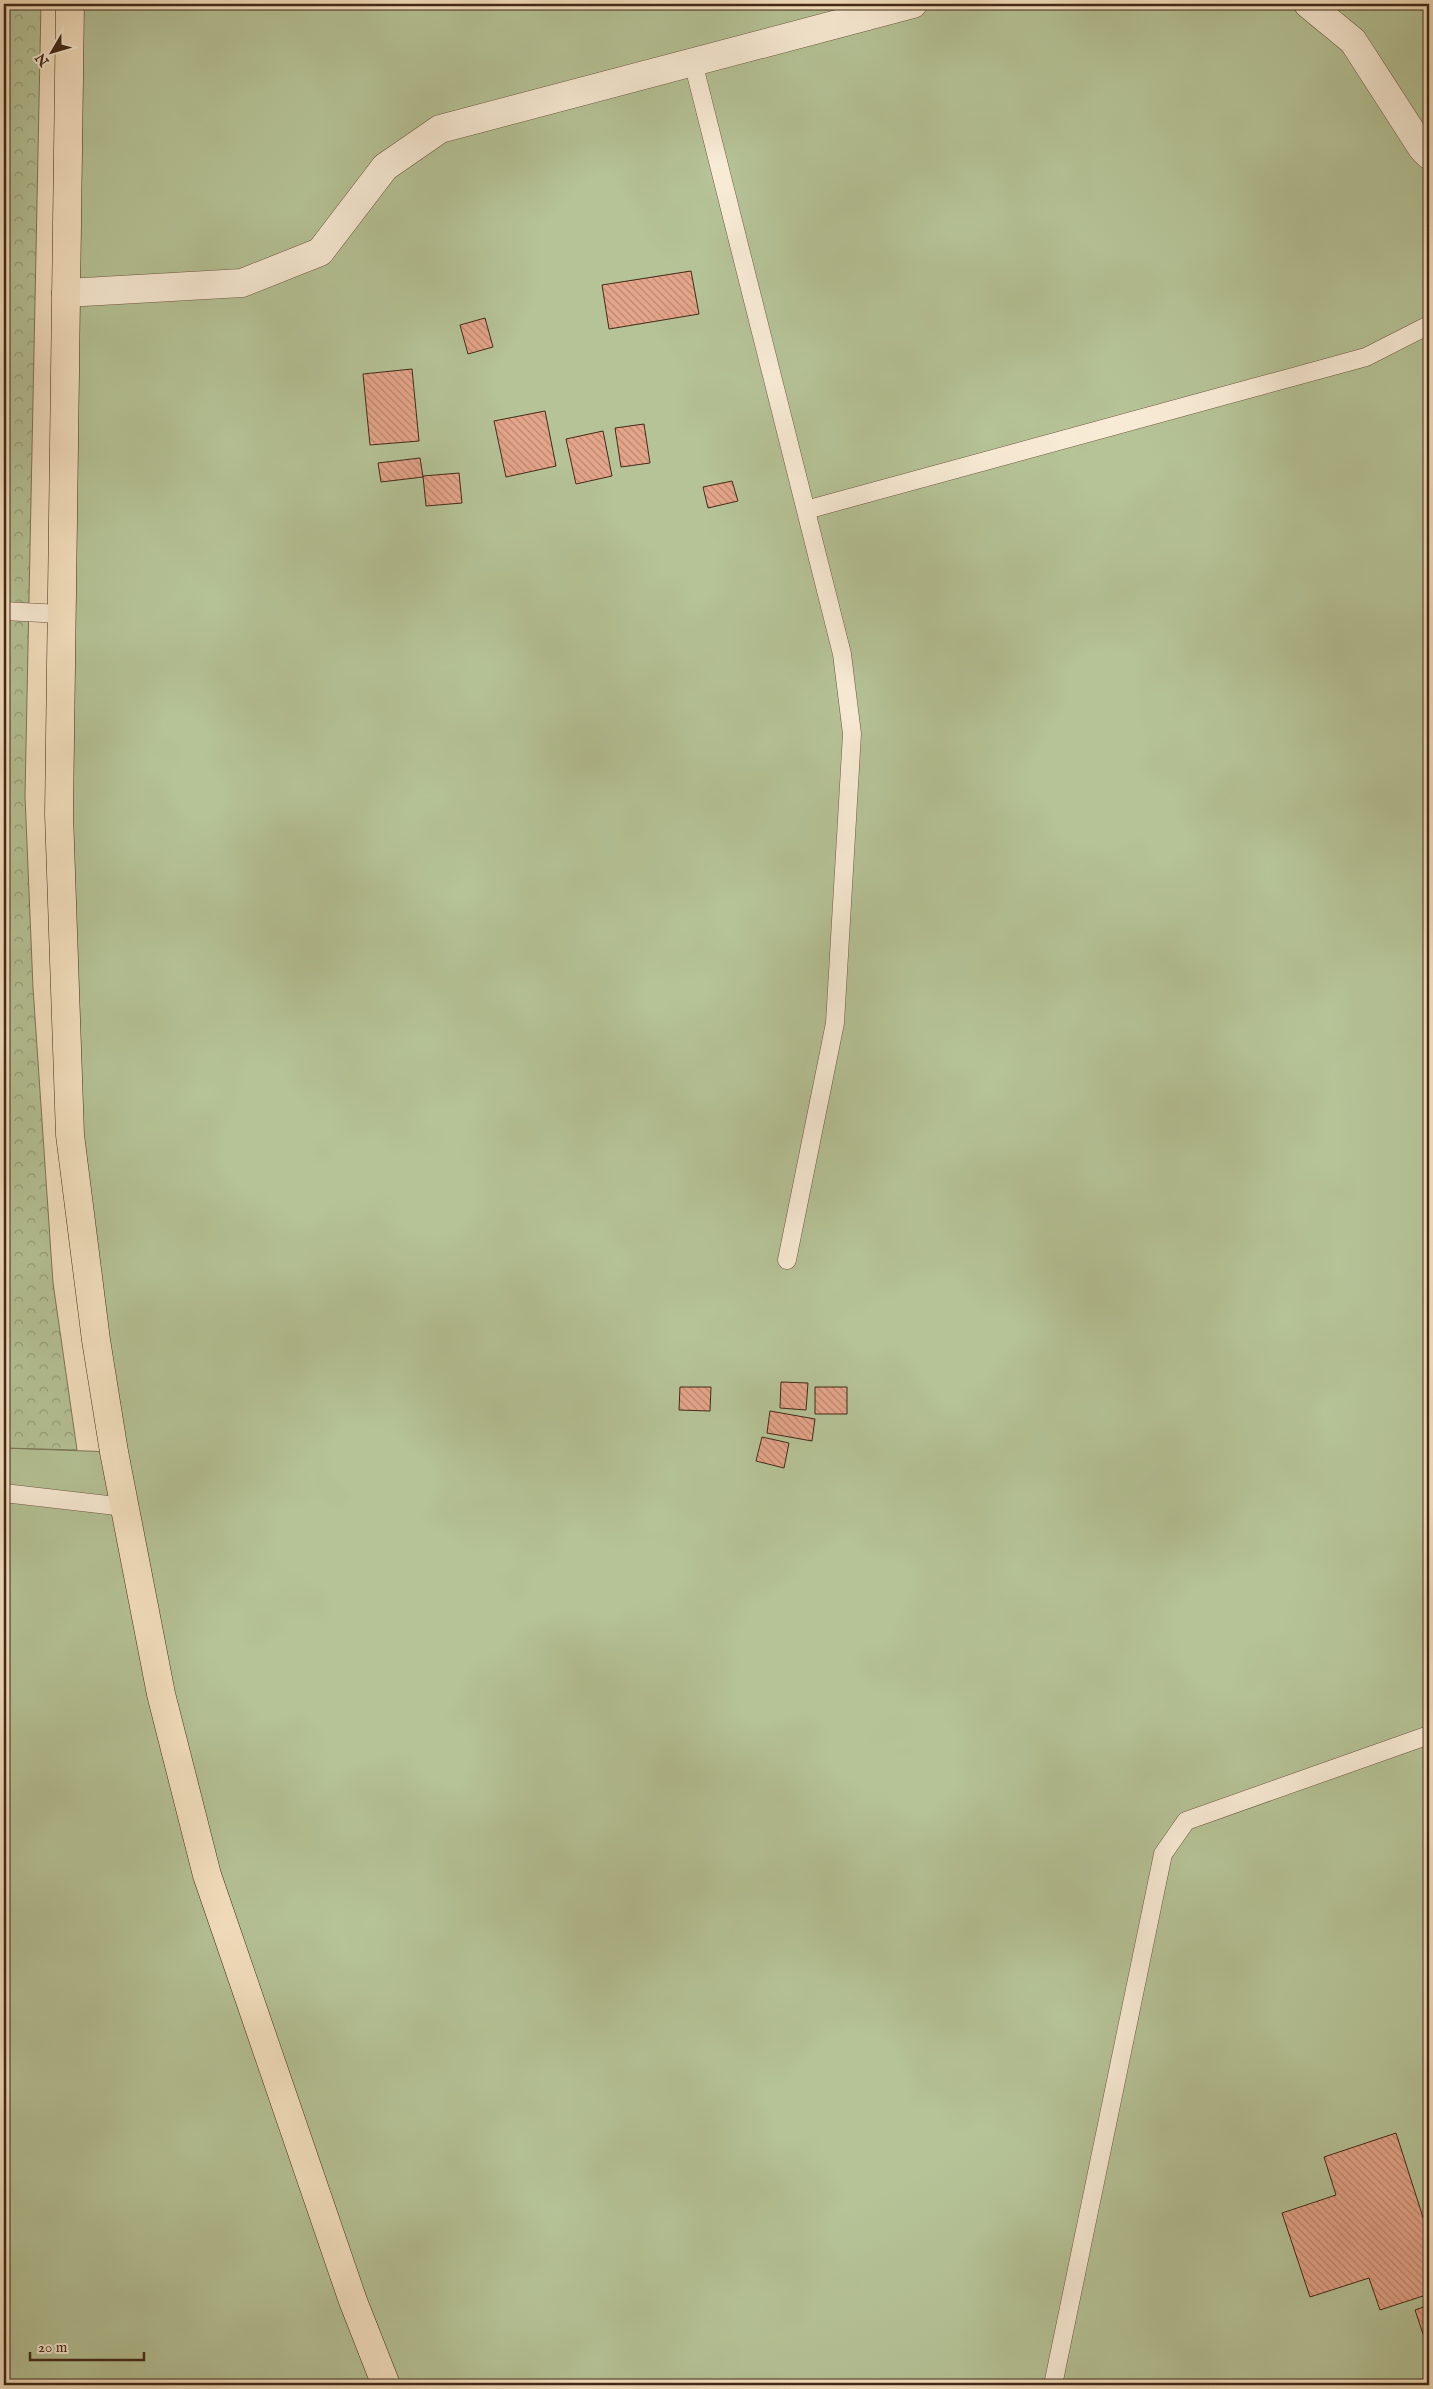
<svg xmlns="http://www.w3.org/2000/svg" width="1433" height="2389" font-family="'IM FELL English',serif">
	<style>
		.green { fill: #b5c397; stroke: #7c7657 }
		.forest { fill: url(#forest-crowns); stroke: #7c7657 }
		.building { fill: url(#building-back-hatch); stroke: #432817 }
		.lines { fill: none; stroke-linecap: round; stroke-linejoin: round }
		.lane-casing { stroke: #6f5641; stroke-width: 19 }
		.street-casing { stroke: #6f5641; stroke-width: 29 }
		.primary-casing { stroke: #432817; stroke-width: 29 }
		.lane { stroke: #f8ebd5; stroke-width: 18 }
		.street { stroke: #f8ebd5; stroke-width: 28 }
		.primary { stroke: #f4e0bf; stroke-width: 28 }
	</style>
	<defs>
		<pattern id="forest-crowns" width="20" height="18" patternUnits="userSpaceOnUse" patternTransform="scale(1.25)"><rect width="20" height="18" fill="#b5c397"/><path d="M2 6a3 3 0 1 1 6 0M12 15a3 3 0 1 1 6 0" fill="none" stroke="#959e7a"/></pattern>
		<pattern id="building-back-hatch" width="6" height="6" patternUnits="userSpaceOnUse" patternTransform="scale(1.25)"><rect width="6" height="6" fill="#e4a58a"/><path d="M-1 5l2 2M0 0l6 6M5-1l2 2" fill="none" stroke="#ba8670"/></pattern>
	</defs>
	<rect width="100%" height="100%" fill="#f4e0bf"/>
	<filter id="stains"><feTurbulence type="fractalNoise" baseFrequency=".004" numOctaves="4"/><feColorMatrix values="0 0 0 0 .2 0 0 0 0 .09 0 0 0 0 .02 0 0 0 .5 -.17"/></filter>
	<radialGradient id="worn" r=".72"><stop offset=".6" stop-color="#630" stop-opacity="0"/><stop offset="1" stop-color="#630" stop-opacity=".3"/></radialGradient>
	<!-- green -->
	<path class="green" d="M 70,4 L 1429,4 L 1429,2385 L 4,2385 L 4,1448 L 114,1452 L 64,1002 Z"/>
	<!-- forest -->
	<path class="forest" d="M 4,4 L 41,4 L 25,796 L 33,988 L 53,1283 L 77,1450 L 4,1448 Z"/>
	<!-- building -->
	<path class="building" d="M 691,271 L 699,314 L 609,329 L 602,285 Z
		M 485,318 L 493,347 L 468,354 L 460,325 Z
		M 412,369 L 419,441 L 370,445 L 363,374 Z
		M 545,411 L 556,466 L 506,477 L 494,421 Z
		M 644,424 L 650,463 L 621,467 L 615,428 Z
		M 603,431 L 612,476 L 576,484 L 566,439 Z
		M 420,458 L 423,477 L 381,482 L 378,463 Z
		M 459,473 L 462,503 L 426,506 L 423,476 Z
		M 732,481 L 738,501 L 708,508 L 703,487 Z
		M 781,1382 L 808,1383 L 806,1410 L 780,1408 Z
		M 680,1387 L 711,1387 L 710,1411 L 679,1410 Z
		M 815,1387 L 847,1387 L 847,1414 L 815,1414 Z
		M 770,1411 L 815,1419 L 812,1441 L 767,1433 Z
		M 762,1437 L 789,1443 L 784,1468 L 756,1461 Z
		M 1396,2133 L 1429,2236 L 1429,2294 L 1380,2310 L 1369,2278 L 1310,2297 L 1282,2213 L 1336,2195 L 1324,2157 Z
		M 1429,2305 L 1429,2352 L 1415,2310 Z"/>
	<g class="lines">
		<defs>
			<path id="lane" d="M 693,62 L 842,654 L 852,734 L 835,1023 L 787,1260
				M 806,510 L 1366,357 L 1429,325
				M 4,611 L 61,614
				M 4,1493 L 125,1507
				M 1053,2385 L 1163,1854 L 1186,1821 L 1429,1735"/>
			<path id="street" d="M 1308,4 L 1353,41 L 1422,148 L 1429,155
				M 66,293 L 242,283 L 320,252 L 385,167 L 440,129 L 913,4"/>
			<path id="primary" d="M 70,4 L 59,814 L 70,1135 L 96,1340 L 114,1452 L 161,1694 L 207,1875 L 353,2301 L 386,2385"/>
		</defs>
		<!-- lane casing -->
		<use href="#lane" class="lane-casing"/>
		<!-- street casing -->
		<use href="#street" class="street-casing"/>
		<!-- primary casing -->
		<use href="#primary" class="primary-casing"/>
		<!-- lane -->
		<use href="#lane" class="lane"/>
		<!-- street -->
		<use href="#street" class="street"/>
		<!-- primary -->
		<use href="#primary" class="primary"/>
	</g>
	<!-- margin -->
	<rect width="1433" height="2389" fill="none" stroke="#f4e0bf" stroke-width="20"/>
	<rect x="5" y="5" width="1423" height="2379" fill="none" stroke="#432817" stroke-width="2.5"/>
	<rect x="10" y="10" width="1413" height="2369" fill="none" stroke="#432817"/>
	<!-- north arrow -->
	<g transform="translate(52 52) rotate(232)" stroke="#f8ebd5" stroke-width="4" paint-order="stroke">
	<path d="M0-4L9 19L0 12L-9 19Z" fill="#432817"/>
	<text y="-8" font-size="14" font-weight="bold" text-anchor="middle" fill="#432817">N</text>
	</g>
	<!-- scale -->
	<path d="M30 2352v8h114v-8" fill="none" stroke="#432817" stroke-width="2.5"/>
	<text x="38" y="2352" font-size="15" fill="#432817" stroke="#f8ebd5" stroke-width="4" paint-order="stroke">20 m</text>
	<rect width="100%" height="100%" filter="url(#stains)"/>
	<rect width="100%" height="100%" fill="url(#worn)"/>
</svg>
